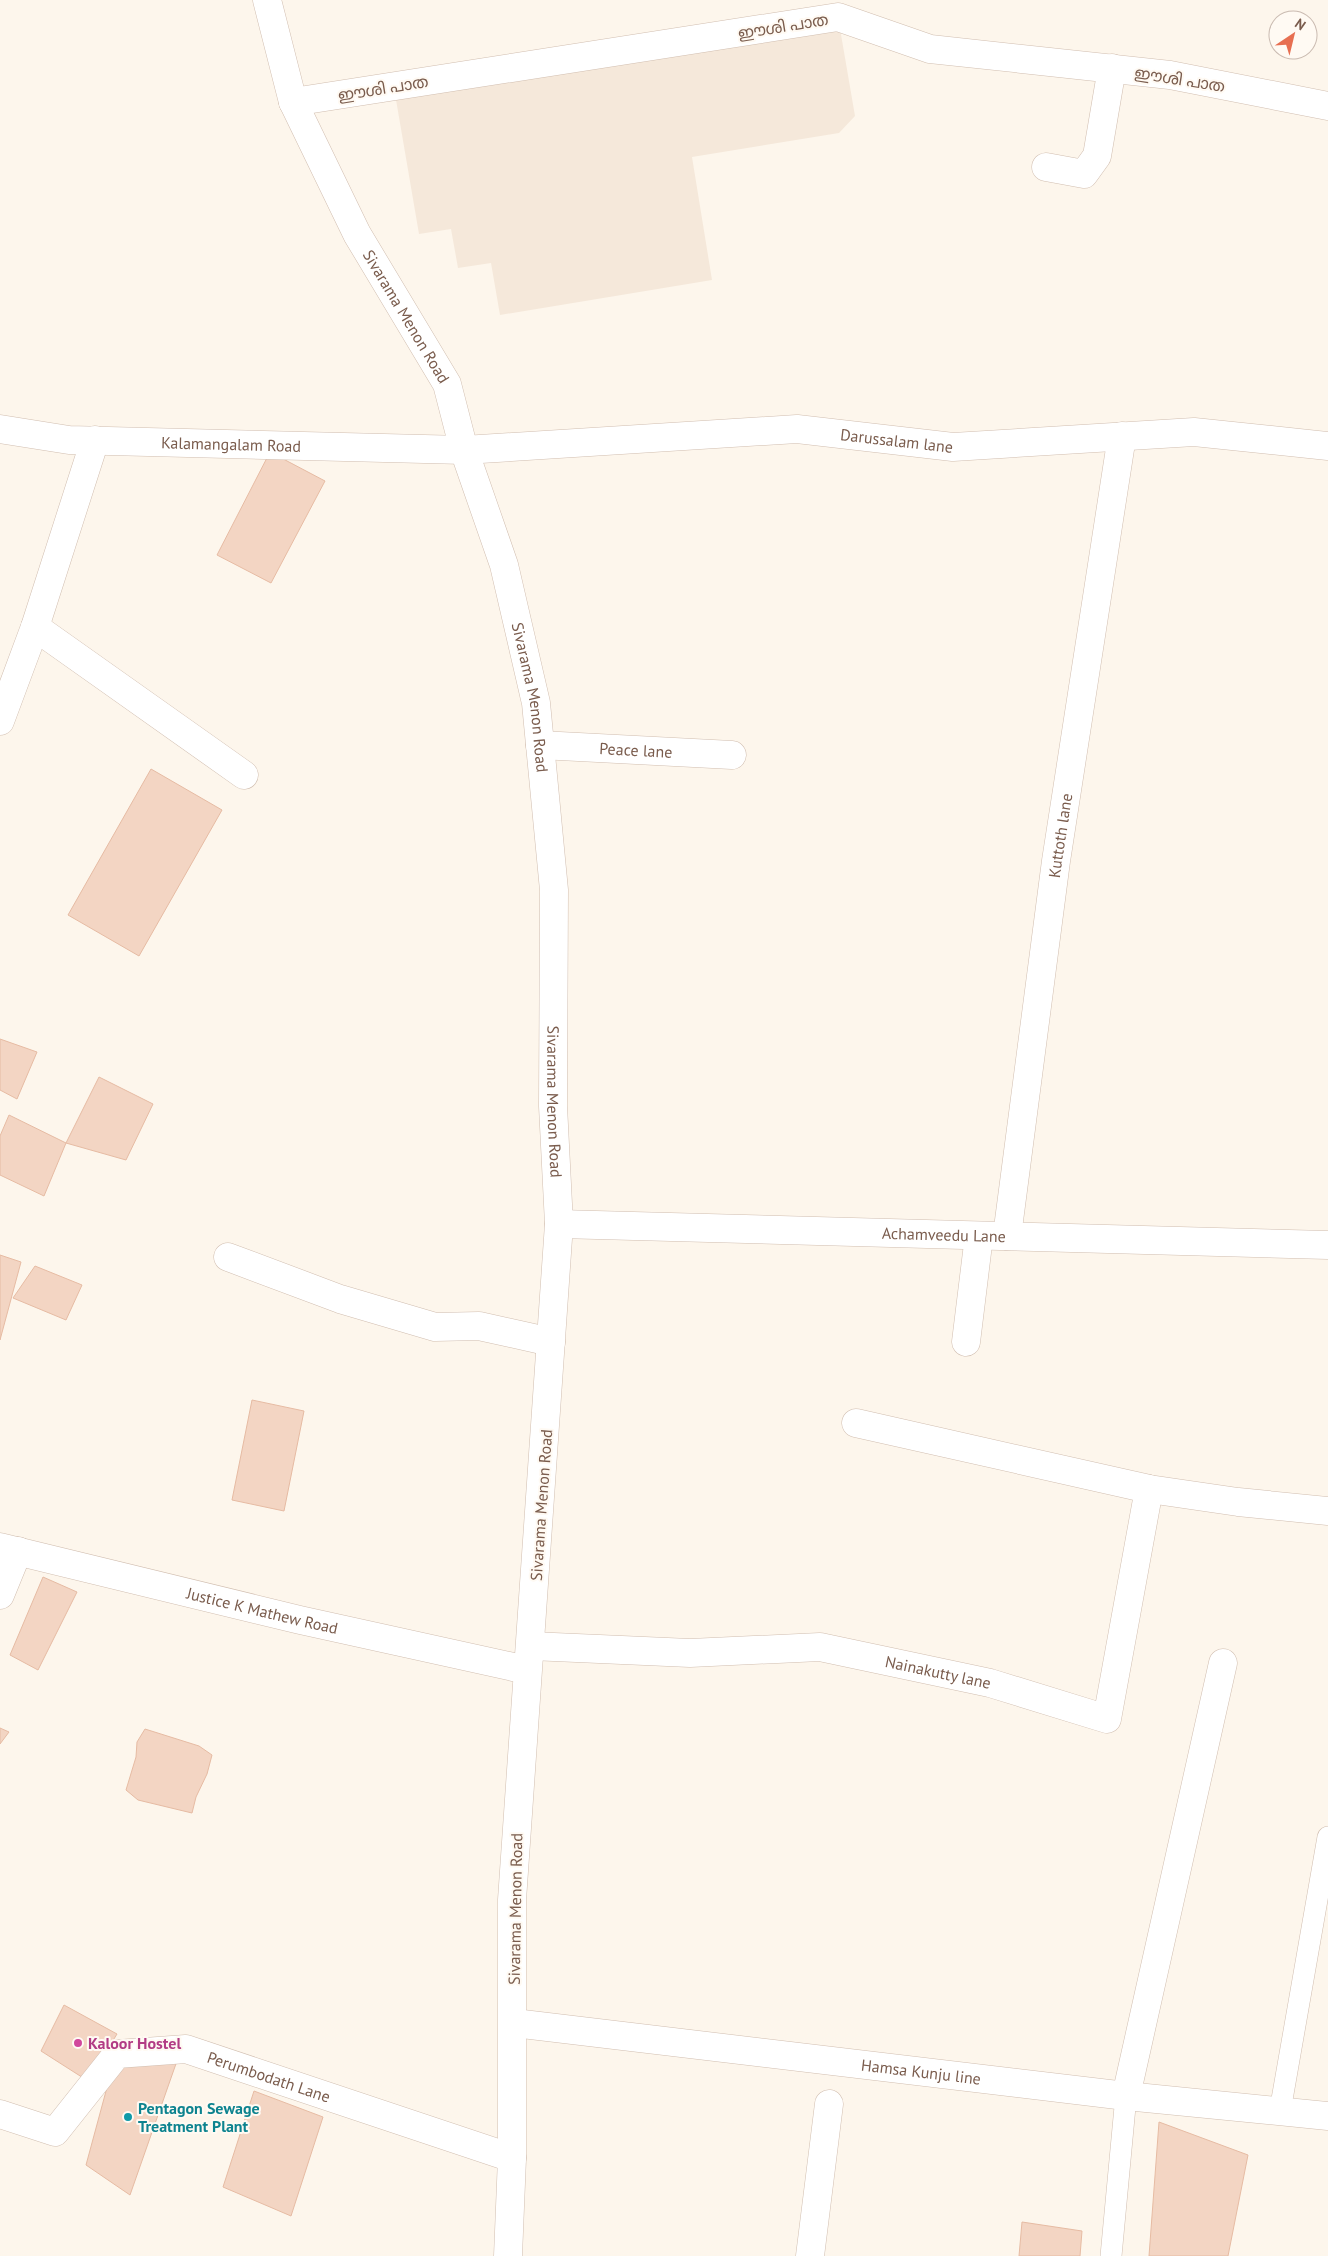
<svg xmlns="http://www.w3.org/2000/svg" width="1328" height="2256" font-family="'PT Sans','Noto Sans Malayalam',sans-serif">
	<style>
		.residential { fill: #f5e8da }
		.building { fill: #f3d5c3; stroke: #e6bba3 }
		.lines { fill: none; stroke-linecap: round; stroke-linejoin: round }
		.service-casing { stroke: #d1beb0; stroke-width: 22 }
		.minor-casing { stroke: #d1beb0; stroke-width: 29 }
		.tertiary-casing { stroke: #d1beb0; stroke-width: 29 }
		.service { stroke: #fff; stroke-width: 21 }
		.minor { stroke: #fff; stroke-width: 28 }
		.tertiary { stroke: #fff; stroke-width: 28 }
		.hotel-dot { fill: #d1479c; stroke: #fffaf3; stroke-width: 2 }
		.culture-dot { fill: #0f9aa8; stroke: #fffaf3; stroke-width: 2 }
		.labels { text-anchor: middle; stroke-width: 4; stroke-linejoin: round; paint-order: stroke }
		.street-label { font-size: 16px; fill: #7a5c4d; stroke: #fffaf3 }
		.hotel-label { font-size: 16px; font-weight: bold; fill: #b23c85; stroke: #fffaf3; text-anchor: start }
		.culture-label { font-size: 16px; font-weight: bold; fill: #0d838f; stroke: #fffaf3; text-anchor: start }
	</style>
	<rect width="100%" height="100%" fill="#fdf6ec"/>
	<!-- residential -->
	<path class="residential" d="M 838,17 L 855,116 L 839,133 L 692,157 L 712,280 L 500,315 L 491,263 L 458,268 L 451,229 L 419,234 L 394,88 Z"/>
	<!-- building -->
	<path class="building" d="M 270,452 L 325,481 L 271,583 L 217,555 Z
		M 151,769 L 222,810 L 139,956 L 68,915 Z
		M 0,1039 L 37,1052 L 17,1099 L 0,1090 Z
		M 99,1077 L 153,1104 L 126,1160 L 66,1143 Z
		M 9,1115 L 66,1143 L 44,1196 L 0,1175 L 0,1136 Z
		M 0,1255 L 21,1262 L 0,1340 Z
		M 35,1266 L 82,1285 L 66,1320 L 13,1298 Z
		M 252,1400 L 304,1411 L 284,1511 L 232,1500 Z
		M 43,1577 L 77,1592 L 38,1670 L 10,1655 Z
		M 0,1728 L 9,1732 L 0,1744 Z
		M 145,1729 L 199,1746 L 212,1755 L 207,1774 L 196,1797 L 192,1813 L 138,1800 L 126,1790 L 136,1757 L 137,1742 Z
		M 64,2005 L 117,2034 L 88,2081 L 41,2051 Z
		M 178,2058 L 130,2195 L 86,2165 L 112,2069 Z
		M 254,2091 L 323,2117 L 291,2216 L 223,2187 Z
		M 1159,2122 L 1248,2155 L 1228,2256 L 1149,2256 Z
		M 1022,2222 L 1082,2231 L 1080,2256 L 1019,2256 Z"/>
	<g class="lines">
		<defs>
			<path id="service" d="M 1280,2111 L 1328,1837
				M 1111,2256 L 1126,2096"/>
			<g id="minor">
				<path d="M 293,102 L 838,17 L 930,49 L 1170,75 L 1328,106"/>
				<path d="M 1046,167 L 1084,174 L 1097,156 L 1112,68"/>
				<path id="s1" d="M 0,429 L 69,440 L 464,450 L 797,429 L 953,447 L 1194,432 L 1328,446"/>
				<path d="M 35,627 L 244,775"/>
				<path d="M 0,721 L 35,627 L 95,440"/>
				<path id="s2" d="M 540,745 L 732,755"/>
				<path id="s3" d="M 559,1224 L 1328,1245"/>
				<path id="s4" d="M 1007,1236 L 1056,861 L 1122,436"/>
				<path d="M 228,1257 L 340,1299 L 435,1327 L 479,1326 L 551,1342"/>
				<path d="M 966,1342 L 979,1236"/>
				<path d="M 856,1423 L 1149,1489 L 1238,1502 L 1328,1511"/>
				<path id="s5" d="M 0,1547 L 300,1620 L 527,1670"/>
				<path d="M 0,1595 L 18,1551"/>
				<path id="s6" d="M 531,1646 L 690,1653 L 820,1647 L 990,1683 L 1107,1719 L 1149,1489"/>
				<path id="s7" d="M 514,2023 L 1126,2096 L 1328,2116"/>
				<path d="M 1126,2096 L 1223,1663"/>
				<path id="s8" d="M 0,2114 L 55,2132 L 117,2054 L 186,2049 L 512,2158"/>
				<path d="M 810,2256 L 829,2104"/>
			</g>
			<g id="tertiary">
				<path id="s9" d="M 267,0 L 293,102 L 357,234 L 447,384 L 464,450 L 504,565 L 536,703 L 554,890 L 553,1106 L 559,1224 L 512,1900 L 512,2158 L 508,2256"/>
			</g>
		</defs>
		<!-- service casing -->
		<use href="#service" class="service-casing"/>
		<!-- minor casing -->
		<use href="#minor" class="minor-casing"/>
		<!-- tertiary casing -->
		<use href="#tertiary" class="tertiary-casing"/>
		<!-- service -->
		<use href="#service" class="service"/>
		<!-- minor -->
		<use href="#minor" class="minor"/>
		<!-- tertiary -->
		<use href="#tertiary" class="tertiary"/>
	</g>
	<!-- markers -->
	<circle class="hotel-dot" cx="78" cy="2043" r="5"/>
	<circle class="culture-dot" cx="128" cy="2117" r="5"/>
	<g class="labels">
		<!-- street labels -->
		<g class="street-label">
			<text transform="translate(783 26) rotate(-9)" y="6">ഈശി പാത</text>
			<text transform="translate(1180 79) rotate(9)" y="6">ഈശി പാത</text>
			<text transform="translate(383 88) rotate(-9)" y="6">ഈശി പാത</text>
			<text dy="6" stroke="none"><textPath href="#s9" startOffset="348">Sivarama Menon Road</textPath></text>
			<text dy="6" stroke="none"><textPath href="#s1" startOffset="899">Darussalam lane</textPath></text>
			<text dy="6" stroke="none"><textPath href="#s1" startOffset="232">Kalamangalam Road</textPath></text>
			<text dy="6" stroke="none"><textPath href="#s9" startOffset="752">Sivarama Menon Road</textPath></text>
			<text dy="6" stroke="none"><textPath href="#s2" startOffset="96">Peace lane</textPath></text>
			<text dy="6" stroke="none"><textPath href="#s4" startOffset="404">Kuttoth lane</textPath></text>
			<text dy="6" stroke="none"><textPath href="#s9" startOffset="1158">Sivarama Menon Road</textPath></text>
			<text dy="6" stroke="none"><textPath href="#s3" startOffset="385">Achamveedu Lane</textPath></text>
			<text transform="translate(541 1505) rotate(-86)" y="6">Sivarama Menon Road</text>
			<text dy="6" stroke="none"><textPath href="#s5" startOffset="270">Justice K Mathew Road</textPath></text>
			<text dy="6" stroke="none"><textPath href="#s6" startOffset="410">Nainakutty lane</textPath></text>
			<text transform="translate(515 1909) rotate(-89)" y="6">Sivarama Menon Road</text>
			<text dy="6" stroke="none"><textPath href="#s7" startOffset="410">Hamsa Kunju line</textPath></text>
			<text dy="6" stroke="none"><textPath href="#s8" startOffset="314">Perumbodath Lane</textPath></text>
		</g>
		<!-- hotel labels -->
		<g class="hotel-label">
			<text x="88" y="2049">Kaloor Hostel</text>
		</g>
		<!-- culture labels -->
		<g class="culture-label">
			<text x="138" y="2114">Pentagon Sewage<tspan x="138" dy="18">Treatment Plant</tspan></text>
		</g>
	</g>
	<!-- north arrow -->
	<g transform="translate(1293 35) rotate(35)"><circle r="24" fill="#fffaf3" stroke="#cabbb1"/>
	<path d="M0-4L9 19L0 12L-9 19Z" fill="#e76f51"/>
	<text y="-8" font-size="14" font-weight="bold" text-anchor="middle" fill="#7a5c4d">N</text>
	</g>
</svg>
